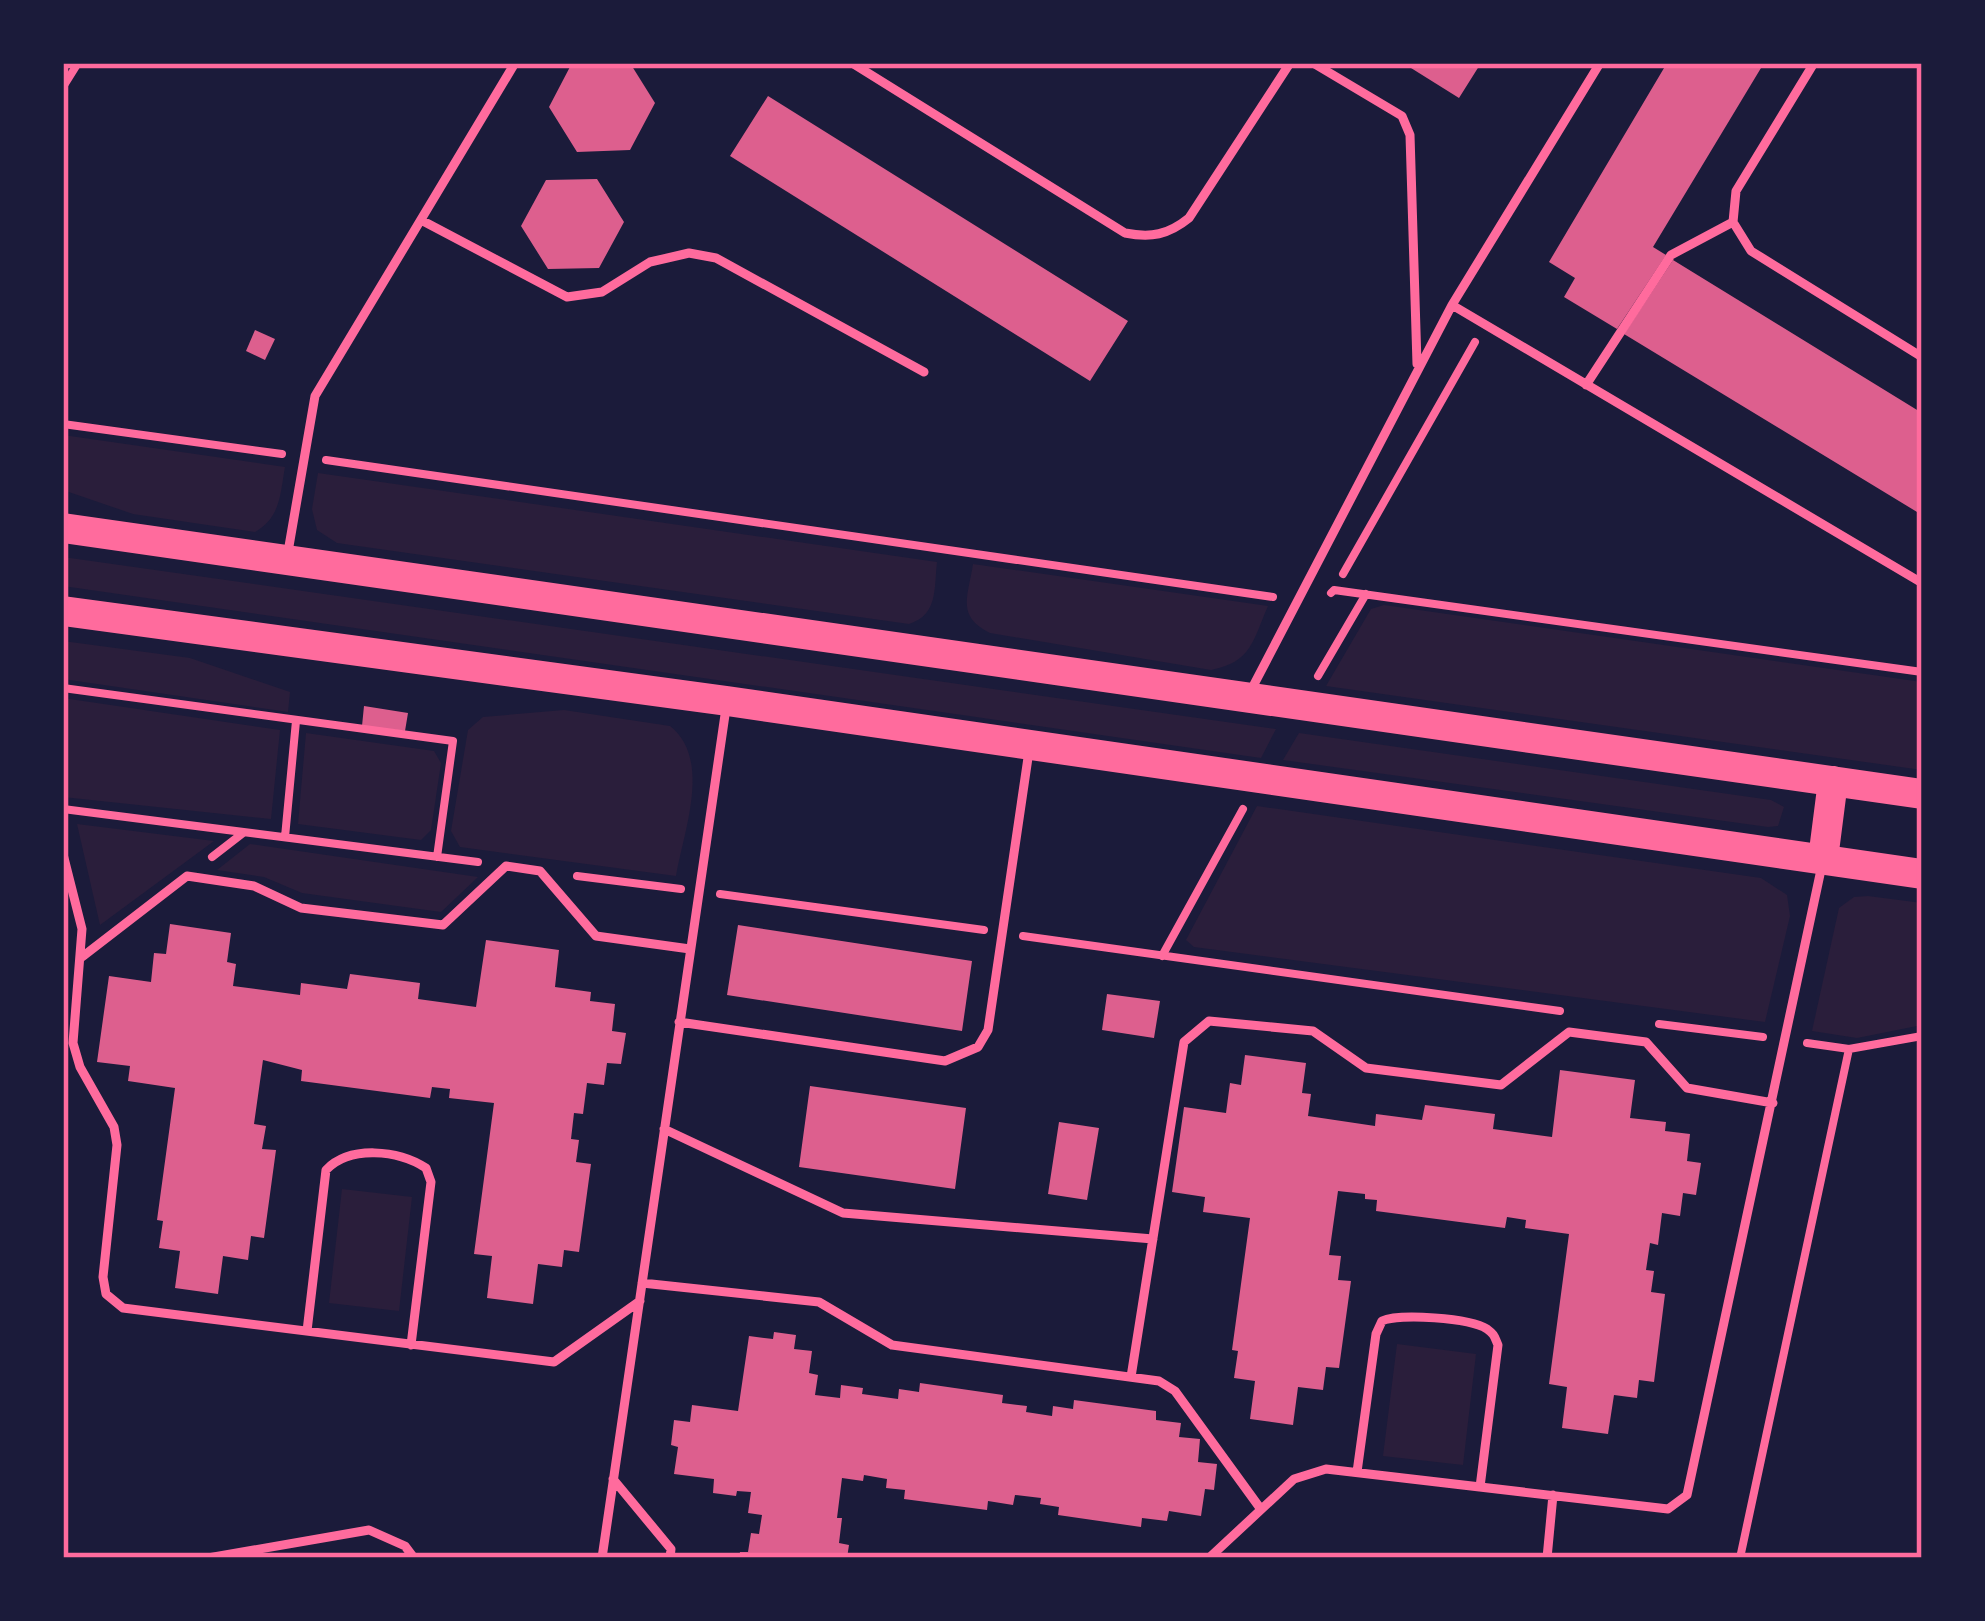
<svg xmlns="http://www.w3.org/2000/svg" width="1985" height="1621" font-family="'Fira Sans Condensed',sans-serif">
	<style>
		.green { fill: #2a1e3b }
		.building { fill: #dd5f8e }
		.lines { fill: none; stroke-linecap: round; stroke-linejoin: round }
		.path { stroke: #ff6b9d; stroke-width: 8 }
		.service { stroke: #ff6b9d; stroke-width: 9 }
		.primary { stroke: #ff6b9d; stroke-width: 30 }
		.neatline { fill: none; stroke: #ff6b9d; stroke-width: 4.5 }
	</style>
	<rect width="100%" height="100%" fill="#1b1b3a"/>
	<!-- green -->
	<path class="green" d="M 63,435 L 285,467 C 280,494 281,517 255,532 L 133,514 L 63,490 Z
		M 318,473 L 937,562 C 934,589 938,615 909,624 L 337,543 L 317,530 L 312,509 Z
		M 63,557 L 1276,729 L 1261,758 L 63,586 Z
		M 973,564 L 1268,606 C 1253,640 1252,662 1211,670 L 990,633 C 956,616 968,597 973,564 Z
		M 1384,605 L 1922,682 L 1922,770 L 1326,686 L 1371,609 Z
		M 63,641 L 190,658 L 290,692 L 288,712 L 63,679 Z
		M 63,698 L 280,730 L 271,819 L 63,797 Z
		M 564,710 L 670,726 C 712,759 684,830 676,876 L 460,847 L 451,831 L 468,730 L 483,717 Z
		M 306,733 L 434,751 L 441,763 L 431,830 L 421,840 L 298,824 Z
		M 1299,733 L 1771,800 L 1784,807 L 1778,826 L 1768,827 L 1283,760 Z
		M 1257,806 L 1761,878 L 1787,895 L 1790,916 L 1765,1022 L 1194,947 L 1186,940 Z
		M 77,824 L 214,841 L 100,925 Z
		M 250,844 L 478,877 L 441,912 L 302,893 L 264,877 L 217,870 Z
		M 1868,896 L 1922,903 L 1922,1025 L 1857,1038 L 1812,1031 L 1839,908 L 1854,897 Z
		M 342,1189 L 412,1197 L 399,1311 L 329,1303 Z
		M 1397,1344 L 1476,1354 L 1463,1465 L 1383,1456 Z"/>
	<!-- building -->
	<path class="building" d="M 572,63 L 630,63 L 655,103 L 630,150 L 577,152 L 549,107 Z
		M 1403,63 L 1481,63 L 1459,98 Z
		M 1667,63 L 1764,63 L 1653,247 L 1666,255 L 1617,329 L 1564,297 L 1575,278 L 1549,262 Z
		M 768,96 L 1128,321 L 1090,381 L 730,156 Z
		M 597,179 L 624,222 L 599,268 L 548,269 L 521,226 L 546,180 Z
		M 1673,260 L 1922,413 L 1922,515 L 1624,334 Z
		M 255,330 L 275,339 L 265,360 L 246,351 Z
		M 364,706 L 408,713 L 405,731 L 362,726 Z
		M 170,924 L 231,933 L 227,962 L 236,964 L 233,986 L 300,995 L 301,983 L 347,989 L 350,974 L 420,983 L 418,999 L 476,1007 L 486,940 L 559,950 L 555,987 L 591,992 L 590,1001 L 615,1004 L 612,1031 L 626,1033 L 621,1064 L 607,1063 L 604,1085 L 587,1083 L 583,1114 L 574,1113 L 571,1139 L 579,1140 L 576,1162 L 591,1164 L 579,1252 L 564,1250 L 562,1267 L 538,1264 L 533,1304 L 487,1298 L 492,1256 L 474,1254 L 494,1103 L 449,1098 L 450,1089 L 432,1087 L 430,1098 L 301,1081 L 302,1070 L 263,1060 L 254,1124 L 266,1126 L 262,1149 L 276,1150 L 264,1238 L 251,1236 L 248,1260 L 223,1256 L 218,1294 L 175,1288 L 180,1251 L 159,1248 L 163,1221 L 157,1220 L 175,1088 L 128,1081 L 130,1066 L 97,1062 L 109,976 L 151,982 L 154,953 L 166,954 Z
		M 738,925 L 972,961 L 962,1031 L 727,995 Z
		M 1107,994 L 1160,1001 L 1154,1038 L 1102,1030 Z
		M 1245,1055 L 1306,1063 L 1302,1093 L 1311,1094 L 1308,1116 L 1375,1126 L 1376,1114 L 1422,1120 L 1425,1105 L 1495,1114 L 1493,1129 L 1552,1137 L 1560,1070 L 1635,1080 L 1630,1118 L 1666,1122 L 1665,1131 L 1690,1134 L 1687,1161 L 1701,1163 L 1696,1195 L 1683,1193 L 1680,1216 L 1662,1213 L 1658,1245 L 1650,1243 L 1646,1270 L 1654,1271 L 1651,1292 L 1665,1294 L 1654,1382 L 1639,1380 L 1637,1398 L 1614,1395 L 1608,1434 L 1562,1428 L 1567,1387 L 1549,1384 L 1569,1234 L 1525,1228 L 1526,1220 L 1507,1217 L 1505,1228 L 1376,1211 L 1377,1200 L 1365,1199 L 1365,1194 L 1338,1191 L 1329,1255 L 1341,1256 L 1338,1280 L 1351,1281 L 1339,1368 L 1326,1367 L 1323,1390 L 1298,1387 L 1293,1425 L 1250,1419 L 1255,1381 L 1234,1378 L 1238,1351 L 1232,1350 L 1250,1218 L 1203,1212 L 1205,1197 L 1172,1192 L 1184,1107 L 1226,1113 L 1230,1083 L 1241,1085 Z
		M 810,1086 L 966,1108 L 955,1189 L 799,1167 Z
		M 1059,1122 L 1099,1128 L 1087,1200 L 1048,1194 Z
		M 774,1332 L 796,1335 L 794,1349 L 812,1351 L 809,1373 L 818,1375 L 815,1395 L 840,1398 L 841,1385 L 863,1388 L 862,1394 L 898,1399 L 899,1389 L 919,1392 L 920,1383 L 1003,1395 L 1002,1403 L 1027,1406 L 1026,1412 L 1052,1416 L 1053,1406 L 1073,1409 L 1074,1400 L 1156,1411 L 1156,1420 L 1181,1423 L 1179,1437 L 1200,1439 L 1198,1462 L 1217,1464 L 1214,1490 L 1205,1489 L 1201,1516 L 1169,1511 L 1167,1521 L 1142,1518 L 1141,1527 L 1058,1515 L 1059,1507 L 1040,1504 L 1041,1498 L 1015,1495 L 1013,1505 L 988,1501 L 987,1510 L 904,1499 L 905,1490 L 886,1488 L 887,1479 L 864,1475 L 863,1481 L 842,1478 L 837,1518 L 842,1518 L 839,1543 L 849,1545 L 847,1558 L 739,1558 L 740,1552 L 748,1552 L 751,1533 L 759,1534 L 762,1515 L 748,1513 L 751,1492 L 737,1491 L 736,1496 L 713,1493 L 714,1479 L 674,1474 L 678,1447 L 671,1445 L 674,1420 L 690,1422 L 692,1405 L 738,1411 L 749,1336 L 773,1339 Z"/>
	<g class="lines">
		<!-- path -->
		<path class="path" d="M 63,87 L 78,63
			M 63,424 L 282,454
			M 326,460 L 1273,597
			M 1343,574 L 1475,342
			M 1331,593 L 1334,590 L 1922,672
			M 1318,676 L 1366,594
			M 63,688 L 453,741 L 437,857
			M 63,809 L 478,862
			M 285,837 L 296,721
			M 212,857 L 243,833
			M 577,876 L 681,889
			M 720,894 L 984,930
			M 1023,936 L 1560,1011
			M 1162,956 L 1243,809
			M 1659,1024 L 1763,1037
			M 1807,1043 L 1849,1049 L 1922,1036
			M 1740,1558 L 1849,1049"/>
		<!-- service -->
		<path class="service" d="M 852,63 L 1125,233 C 1151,238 1168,235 1189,218 L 1290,63
			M 1313,63 L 1402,116 L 1410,135 L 1417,364
			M 1814,63 L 1736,191 L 1733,222 L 1751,251 L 1922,357
			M 421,220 L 567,297 L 602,292 L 650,262 L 689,253 L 716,258 L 924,372
			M 1452,305 L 1600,63
			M 1586,385 L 1671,255 L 1733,222
			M 288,552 L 315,396 L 515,63
			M 1249,694 L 1452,305 L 1922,583
			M 63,854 L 82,929 L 73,1043 L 80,1067 L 114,1127 L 117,1145 L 103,1277 L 106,1294 L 123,1308 L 554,1362 L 640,1301
			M 82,957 L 187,876 L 254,886 L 301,908 L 443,925 L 506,866 L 540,871 L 596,936 L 690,949
			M 679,1022 L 945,1061 L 978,1047 L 988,1030 L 1029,751
			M 664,1129 L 843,1213 L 1153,1239
			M 642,1283 L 819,1302 L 892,1345 L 1159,1381 L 1175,1391 L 1260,1508
			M 307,1331 L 326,1170 C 350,1145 398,1150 426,1168 L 431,1182 L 411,1345
			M 1131,1377 L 1184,1042 L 1209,1021 L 1313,1031 L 1366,1068 L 1501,1085 L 1569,1032 L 1646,1042 L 1687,1088 L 1773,1103
			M 1357,1472 L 1376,1334 L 1382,1321 C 1399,1313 1470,1318 1487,1329 C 1495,1335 1494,1336 1498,1345 L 1480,1487
			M 613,1479 L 671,1549 L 670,1558
			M 208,1558 L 369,1530 L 405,1546 L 414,1558
			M 602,1558 L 726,708
			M 928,1558 L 939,1558
			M 1209,1558 L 1294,1479 L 1326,1469 L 1668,1509 L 1687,1495 L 1822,865
			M 1547,1558 L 1553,1495"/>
		<!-- primary -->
		<path class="primary" d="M 63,528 L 1922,794
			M 63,611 L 727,701 L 1922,874
			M 1823,859 L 1833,781"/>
	</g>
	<!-- border -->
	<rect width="1985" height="1621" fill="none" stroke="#1b1b3a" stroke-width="132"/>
	<rect x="66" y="66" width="1853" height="1489" class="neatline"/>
</svg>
